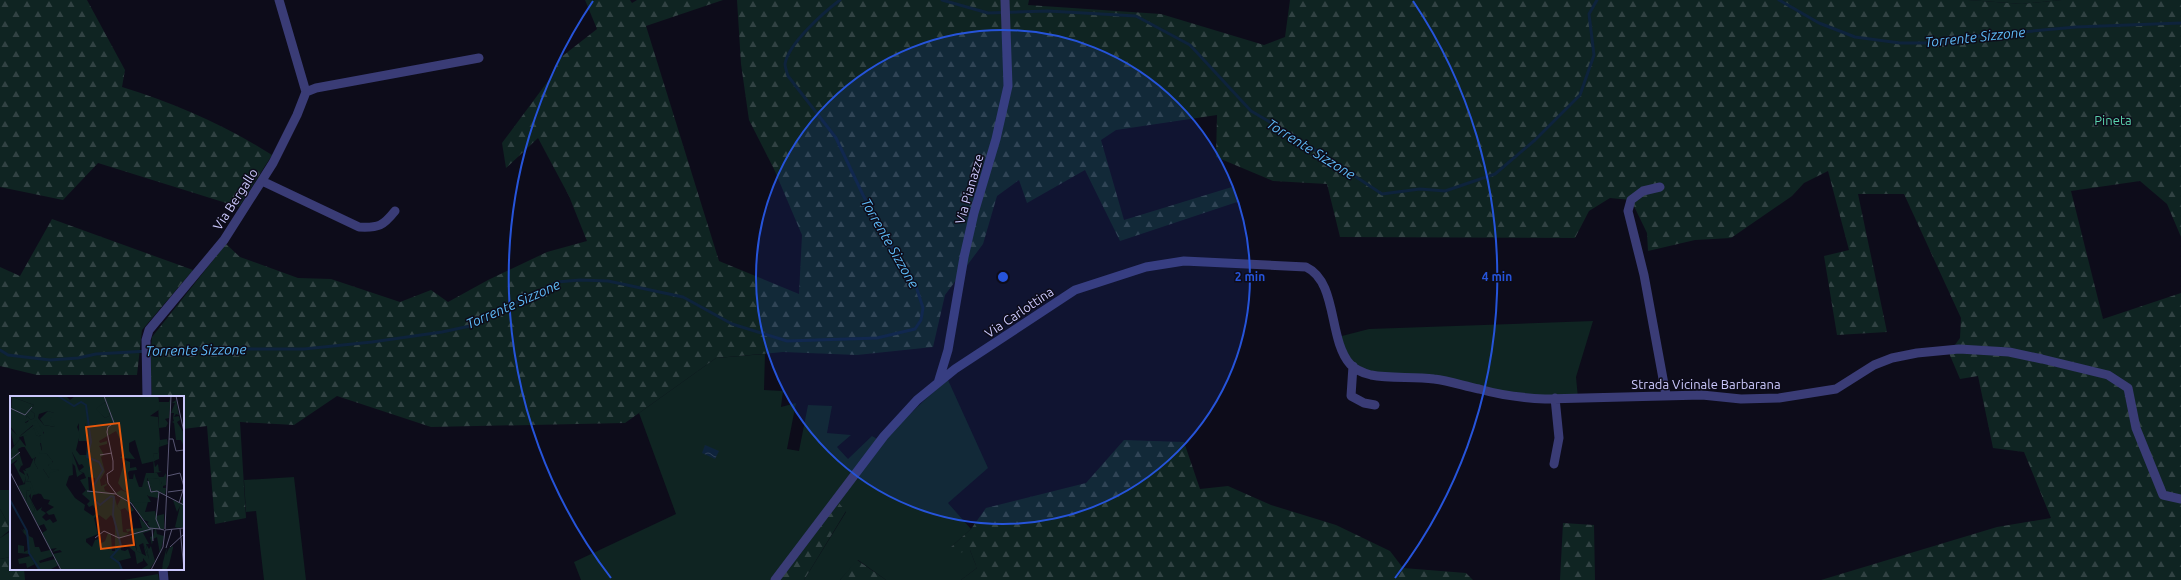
<svg xmlns="http://www.w3.org/2000/svg" width="2181" height="580" font-family="Ubuntu,sans-serif">
	<style>
		.grass { fill: #0f2422 }
		.forest { fill: url(#forest-firs) }
		.water { fill: url(#water-waves) }
		.lines { fill: none; stroke-linecap: round; stroke-linejoin: round }
		.stream { stroke: #0e233c; stroke-width: 3 }
		.minor { stroke: #3a3c76; stroke-width: 9 }
		.ring { fill: none; stroke: #2654da; stroke-width: 2 }
		.labels { text-anchor: middle; stroke-width: 3; stroke-linejoin: round; paint-order: stroke }
		.park-label { font-size: 13px; fill: #5bd5ae; stroke: #0d0c1a }
		.street-label { font-size: 13px; fill: #cbc8fc; stroke: #0d0c1a }
		.water-label { font-size: 14px; font-style: italic; fill: #5db9f5; stroke: #0d0c1a }
		.inset-river { fill: none; stroke: #0e233c; stroke-width: 2 }
		.inset-road { fill: none; stroke: #595774; stroke-width: 1 }
		.view { fill: #e8590c; fill-opacity: 0.15; stroke: #e8590c; stroke-width: 2 }
		.inset-edge { fill: none; stroke: #cbc8fc; stroke-width: 2 }
		.centre { fill: #2654da; stroke: #0d0c1a; stroke-width: 2 }
		.ring-label { font-size: 12px; text-anchor: middle; font-weight: bold; fill: #2654da; stroke: #0d0c1a; stroke-width: 3; stroke-linejoin: round; paint-order: stroke }
	</style>
	<defs>
		<pattern id="forest-firs" width="22" height="20" patternUnits="userSpaceOnUse"><rect width="22" height="20" fill="#0f2422"/><path d="M5 1l3.5 6h-7zM16 11l3.5 6h-7z" fill="#314243"/></pattern>
		<pattern id="water-waves" width="16" height="10" patternUnits="userSpaceOnUse"><rect width="16" height="10" fill="#0e233c"/><path d="M0 5q4-4 8 0t8 0" fill="none" stroke="#304159"/></pattern>
	</defs>
	<rect width="100%" height="100%" fill="#0d0c1a"/>
	<!-- grass -->
	<path class="grass" d="M 1968,0 L 2062,0 L 2022,4 Z
		M 1593,321 L 1576,377 L 1578,398 L 1555,398 L 1358,371 L 1338,337 L 1369,329 Z
		M 765,354 L 764,390 L 783,391 L 781,407 L 796,403 L 787,449 L 799,451 L 808,405 L 832,406 L 827,433 L 851,435 L 837,447 L 848,459 L 872,436 L 877,439 L 773,580 L 581,580 L 574,562 L 676,514 L 639,413 L 716,358 Z
		M 948,380 L 988,468 L 948,503 L 971,529 L 951,547 L 970,550 L 977,568 L 961,580 L 886,580 L 858,560 L 840,580 L 804,580 L 846,512 L 838,502 C 870,457 904,415 948,380 Z
		M 294,477 L 306,580 L 264,580 L 256,511 L 246,512 L 244,480 Z
		M 0,490 L 11,490 L 11,529 L 0,509 Z
		M 11,531 L 11,557 L 0,559 L 0,538 Z
		M 158,574 L 159,580 L 124,580 Z"/>
	<!-- forest -->
	<path class="forest" d="M 0,0 L 87,0 L 125,70 L 122,87 C 174,103 225,125 272,155 L 239,207 L 98,163 L 63,200 L 0,187 Z
		M 585,0 L 630,0 L 632,3 L 637,0 L 723,0 L 646,26 L 719,261 L 799,294 L 802,235 L 774,169 L 749,120 L 741,64 L 737,0 L 1029,0 L 1028,5 L 1161,14 L 1264,45 L 1285,37 L 1290,0 L 1968,0 L 2022,4 L 2062,0 L 2181,0 L 2181,237 L 2167,204 L 2140,181 L 2071,191 L 2103,319 L 2181,293 L 2181,580 L 1821,580 L 1997,527 L 2051,518 L 2024,452 L 1993,448 L 1978,376 L 1960,379 L 1949,353 L 1960,338 L 1961,318 L 1904,194 L 1858,194 L 1887,332 L 1837,335 L 1824,256 L 1849,250 L 1828,171 L 1804,183 L 1792,196 L 1731,238 L 1695,240 L 1648,251 L 1647,233 L 1631,200 L 1610,198 L 1589,211 L 1575,238 L 1340,237 L 1327,184 L 1273,181 L 1216,157 L 1217,115 L 1116,130 L 1101,140 L 1124,220 L 1232,187 L 1237,202 L 1120,241 L 1085,170 L 1027,203 L 1019,180 L 997,196 L 983,244 L 945,295 L 933,347 L 857,355 L 783,352 L 716,358 L 625,423 L 431,427 L 337,396 L 294,425 L 240,422 L 246,518 L 215,524 L 207,426 L 183,429 L 183,397 L 152,397 L 150,360 L 152,337 L 226,244 L 240,257 L 298,278 L 331,279 L 400,302 L 431,290 L 448,302 L 488,280 L 547,252 L 587,241 L 569,196 L 538,138 L 506,168 L 502,143 L 554,73 L 560,58 L 597,29 Z
		M 52,219 L 193,270 L 142,330 L 137,375 L 37,375 L 0,366 L 0,267 L 20,276 Z
		M 1124,440 L 1184,442 L 1200,489 L 1228,486 L 1271,505 L 1336,525 L 1390,551 L 1403,568 L 1466,573 L 1473,580 L 961,580 L 977,568 L 970,550 L 956,554 L 951,547 L 971,529 L 986,508 L 1086,483 Z
		M 838,502 L 846,511 L 804,580 L 778,580 Z
		M 0,509 L 11,529 L 0,538 Z
		M 1563,523 L 1594,525 L 1595,580 L 1560,580 Z
		M 11,557 L 11,569 L 24,569 L 25,580 L 0,580 L 0,559 Z
		M 857,560 L 886,580 L 840,580 Z"/>
	<!-- water -->
	<path class="water" d="M 705,445 L 719,451 L 715,459 L 702,453 Z"/>
	<g class="lines">
		<!-- stream -->
		<path class="stream" d="M 942,0 L 988,13 L 1048,11 L 1136,16 L 1190,45 L 1251,111 L 1294,136 L 1382,194 L 1420,189 L 1445,191 L 1495,174 L 1535,140 L 1580,95 L 1594,55 L 1589,14 L 1597,0
			M 1779,0 L 1819,23 L 1855,37 L 1900,43 L 1945,43 L 1979,36 L 2076,27 L 2181,23
			M 0,350 L 8,355 L 50,360 L 78,358 L 96,354 L 184,349 L 304,349 L 372,342 L 442,332 L 470,326 L 557,282 L 580,280 L 608,281 L 683,297 L 732,324 L 787,341 L 877,338 L 915,329 L 921,320 L 923,308 L 915,283 L 890,244 L 863,195 L 836,138 L 788,76 C 787,73 785,67 785,64 C 788,44 824,12 840,0"/>
		<!-- minor -->
		<path class="minor" d="M 306,92 L 316,88 L 479,58
			M 262,181 L 359,227 C 379,228 383,226 395,211
			M 1660,187 L 1643,191 L 1631,200 L 1628,211 L 1644,275 L 1666,395
			M 1353,366 L 1351,396 L 1364,403 L 1375,405
			M 938,383 L 948,350 L 964,257 L 974,213 L 996,139 L 1008,86 L 1005,0
			M 147,397 L 146,340 L 149,330 L 224,240 L 273,163 L 297,115 L 306,92 L 279,0
			M 1554,464 L 1559,438 L 1555,398
			M 163,569 L 164,580
			M 775,580 L 884,436 L 917,400 L 955,369 L 1075,290 L 1146,267 L 1184,261 L 1306,267 C 1338,282 1328,339 1350,364 C 1355,370 1363,373 1371,375 C 1391,379 1414,376 1434,379 C 1450,381 1464,386 1479,389 C 1500,395 1523,398 1545,399 L 1702,395 L 1741,399 L 1779,398 L 1836,389 L 1874,365 L 1892,358 L 1917,353 L 1959,349 L 2009,352 L 2042,359 L 2108,375 L 2128,388 L 2136,428 L 2163,495 L 2181,499"/>
	</g>
	<!-- distance rings -->
	<circle cx="1003" cy="277" r="247" fill="#2654da" fill-opacity=".12"/>
	<g class="ring">
		<circle cx="1003" cy="277" r="247"/>
		<path d="M611 578A494 494 0 0 1 593 1M1413 1A494 494 0 0 1 1395 578"/>
	</g>
	<g class="labels">
		<!-- park labels -->
		<g class="park-label">
			<text x="2113" y="125">Pineta</text>
		</g>
		<!-- street labels -->
		<g class="street-label">
			<text transform="translate(969 189) rotate(-74)" y="5">Via Pianazze</text>
			<text transform="translate(235 199) rotate(-57)" y="5">Via Bergallo</text>
			<text transform="translate(1019 312) rotate(-34)" y="5">Via Carlottina</text>
			<text x="1706" y="389">Strada Vicinale Barbarana</text>
		</g>
		<!-- water labels -->
		<g class="water-label">
			<text transform="translate(1975 37) rotate(-6)" y="5">Torrente Sizzone</text>
			<text transform="translate(1311 149) rotate(32)" y="5">Torrente Sizzone</text>
			<text transform="translate(890 243) rotate(60)" y="5">Torrente Sizzone</text>
			<text transform="translate(513 304) rotate(-24)" y="5">Torrente Sizzone</text>
			<text transform="translate(196 350) rotate(-1)" y="5">Torrente Sizzone</text>
		</g>
	</g>
	<!-- overview -->
	<g transform="translate(10 396)">
		<rect width="174" height="174" fill="#0d0c1a"/>
		<path d="M 0,0 L 24,9 L 20,14 L 25,18 L 24,22 L 21,24 L 17,20 L 15,27 L 26,23 L 33,34 L 33,40 L 26,39 L 31,41 L 33,48 L 30,47 L 32,56 L 37,58 L 42,64 L 43,68 L 38,69 L 49,74 L 41,81 L 39,82 L 33,73 L 28,73 L 24,66 L 26,61 L 22,63 L 14,50 L 8,53 L 13,69 L 11,70 L 7,64 L 0,69 L 0,58 L 7,55 L 7,51 L 14,49 L 16,50 L 13,39 L 24,32 L 23,29 L 11,39 L 9,42 L 14,48 L 10,43 L 4,50 L 0,32 L 7,39 L 0,30 L 2,3 ZM 148,0 L 149,6 L 159,6 L 161,0 L 159,22 L 155,23 L 158,27 L 156,31 L 149,32 L 149,39 ZM 166,4 L 169,19 L 166,18 L 164,21 L 169,20 L 170,24 L 167,26 L 174,37 L 173,49 L 171,44 L 166,44 L 164,27 L 162,26 L 164,25 L 163,22 L 164,17 L 161,17 L 165,7 L 162,7 ZM 95,6 L 100,16 L 99,20 L 95,22 L 85,13 ZM 38,15 L 44,17 L 45,31 L 34,29 L 30,23 ZM 69,27 L 75,27 L 78,45 L 69,45 ZM 157,43 L 158,48 L 149,51 L 149,63 L 144,65 L 145,71 L 148,68 L 149,75 L 152,76 L 144,77 L 143,58 L 148,57 L 150,44 ZM 62,56 L 69,75 L 73,77 L 67,81 L 65,70 L 61,66 ZM 16,77 L 19,82 L 16,86 L 20,85 L 28,98 L 23,99 L 21,104 L 20,91 L 20,95 L 16,94 L 17,105 L 21,105 L 25,114 L 22,118 L 8,90 L 15,88 ZM 156,77 L 156,89 L 153,90 L 153,92 L 156,92 L 155,99 L 149,95 L 148,102 L 137,100 L 142,96 L 137,81 L 149,83 L 152,88 L 151,85 ZM 111,94 L 119,97 L 122,104 L 114,102 L 124,114 L 119,117 L 115,112 L 110,114 L 107,110 L 111,102 L 106,97 ZM 174,96 L 174,131 L 168,132 L 165,131 L 170,110 L 167,116 L 163,104 L 171,108 ZM 128,105 L 138,106 L 135,116 L 145,115 L 146,120 L 154,118 L 154,133 L 146,133 L 147,138 L 154,140 L 150,158 L 147,141 L 143,143 L 142,149 L 140,141 L 143,140 L 145,133 L 133,137 L 139,148 L 136,148 L 139,163 L 133,147 L 129,149 L 132,158 L 127,155 L 123,134 L 117,136 L 116,133 L 132,132 L 129,121 L 139,132 L 140,131 L 137,127 L 139,126 L 132,123 L 122,107 ZM 20,160 L 25,168 L 17,172 L 16,167 L 9,168 L 8,163 Z" fill="#0f2422"/>
		<path d="M 0,0 L 56,0 L 60,4 L 65,0 L 148,0 L 150,13 L 140,20 L 148,21 L 150,45 L 148,57 L 143,58 L 145,65 L 132,68 L 125,44 L 119,47 L 119,55 L 125,63 L 110,62 L 113,59 L 113,49 L 106,35 L 89,45 L 90,47 L 97,45 L 97,48 L 89,50 L 94,59 L 91,61 L 95,76 L 90,84 L 91,90 L 96,88 L 94,82 L 97,89 L 94,91 L 95,95 L 104,98 L 107,110 L 111,115 L 113,136 L 119,137 L 110,143 L 111,154 L 115,155 L 118,153 L 121,162 L 109,165 L 113,174 L 51,174 L 49,169 L 39,174 L 28,174 L 19,158 L 8,157 L 8,149 L 14,150 L 14,156 L 18,154 L 17,141 L 10,132 L 14,136 L 13,133 L 17,134 L 19,140 L 23,142 L 25,151 L 29,151 L 31,156 L 40,154 L 43,160 L 29,165 L 30,167 L 45,163 L 43,158 L 52,156 L 50,154 L 42,156 L 47,152 L 40,153 L 32,137 L 37,134 L 34,128 L 29,130 L 22,118 L 25,114 L 21,105 L 17,105 L 16,94 L 20,95 L 20,91 L 22,96 L 19,100 L 27,115 L 32,111 L 31,114 L 36,117 L 32,121 L 36,125 L 40,123 L 43,127 L 47,125 L 44,118 L 39,119 L 36,116 L 44,111 L 38,108 L 40,104 L 34,103 L 31,98 L 25,97 L 20,85 L 16,86 L 19,82 L 17,77 L 14,88 L 4,68 L 8,64 L 11,70 L 9,75 L 15,79 L 13,74 L 16,75 L 15,73 L 20,71 L 25,59 L 24,66 L 28,73 L 33,73 L 39,82 L 40,77 L 49,74 L 41,73 L 38,69 L 43,66 L 37,58 L 29,57 L 32,54 L 30,41 L 26,39 L 24,32 L 17,39 L 9,41 L 24,29 L 30,40 L 34,37 L 26,24 L 17,30 L 16,28 L 19,24 L 14,27 L 17,20 L 21,24 L 24,22 L 25,18 L 20,14 L 24,9 ZM 95,6 L 100,16 L 99,20 L 95,22 L 86,13 ZM 38,15 L 44,17 L 40,23 L 45,31 L 34,29 L 28,22 L 29,18 ZM 69,27 L 75,27 L 78,40 L 76,59 L 70,59 L 66,54 L 70,38 L 67,31 ZM 62,56 L 69,69 L 72,68 L 74,71 L 69,75 L 74,77 L 76,82 L 70,84 L 76,94 L 72,98 L 80,105 L 77,108 L 79,111 L 83,109 L 87,117 L 83,120 L 74,114 L 75,109 L 65,102 L 56,89 L 59,80 L 63,79 ZM 78,81 L 85,82 L 84,95 L 79,95 ZM 89,119 L 96,124 L 101,119 L 105,126 L 105,155 L 102,155 L 101,138 L 98,137 L 95,145 L 90,148 L 89,143 L 85,144 L 82,151 L 76,146 L 76,143 L 88,138 L 84,122 ZM 10,43 L 16,51 L 7,51 L 8,56 L 0,58 L 0,55 ZM 115,64 L 120,66 L 120,72 L 126,71 L 127,74 L 119,75 L 118,77 L 119,83 L 123,83 L 124,77 L 129,91 L 132,91 L 136,77 L 147,77 L 149,81 L 155,81 L 150,89 L 149,83 L 137,82 L 138,87 L 142,88 L 139,91 L 141,96 L 144,96 L 142,99 L 137,99 L 141,106 L 122,107 L 114,102 L 121,104 L 117,101 L 119,97 L 113,94 L 108,87 ZM 124,147 L 127,155 L 136,160 L 133,147 L 139,163 L 136,148 L 139,153 L 141,150 L 145,165 L 139,174 L 130,174 L 138,169 L 133,162 L 133,165 L 127,168 L 125,156 L 119,151 ZM 157,150 L 156,159 L 159,152 L 163,150 L 163,152 L 159,169 L 156,174 L 152,174 L 153,167 L 151,174 Z" fill="#0f2422" fill-rule="evenodd"/>
		<path class="inset-river" d="M 48,0 L 64,10 L 71,6 L 76,9 L 81,46 L 77,61 L 89,66 L 93,74 L 84,89 L 84,104 L 90,109 L 101,100 L 104,101 L 103,119 L 111,150 L 101,161 L 109,167 L 112,174M 0,104 L 17,135 L 19,157 L 30,174"/>
		<path class="inset-road" d="M 94,0 L 104,27 L 98,31 L 97,36 L 103,65 L 103,74 L 97,78 L 98,87 L 107,99 L 121,107 L 139,132 L 150,133M 166,0 L 174,36M 0,12 L 15,19 L 22,11M 159,43 L 163,43 L 166,55 L 174,54M 90,59 L 102,57M 0,64 L 10,56M 0,76 L 51,174M 157,80 L 170,77 L 174,91 L 169,107M 138,85 L 141,96 L 147,95 L 174,109M 77,95 L 106,98M 149,96 L 146,123 L 150,133 L 154,134M 158,96 L 173,94M 170,132 L 174,174M 142,133 L 143,145M 155,133 L 161,0M 155,134 L 174,132M 85,142 L 94,135 L 109,142 L 141,133M 160,151 L 174,138M 156,152 L 162,133M 141,174 L 153,151 L 155,134"/>
		<path class="view" d="M 109,27 L 124,149 L 91,153 L 76,31 Z"/>
		<rect width="174" height="174" class="inset-edge"/>
	</g>
	<circle cx="1003" cy="277" r="6" class="centre"/>
	<g class="ring-label">
		<text x="1250" y="281">2 min</text>
		<text x="1497" y="281">4 min</text>
	</g>
</svg>
